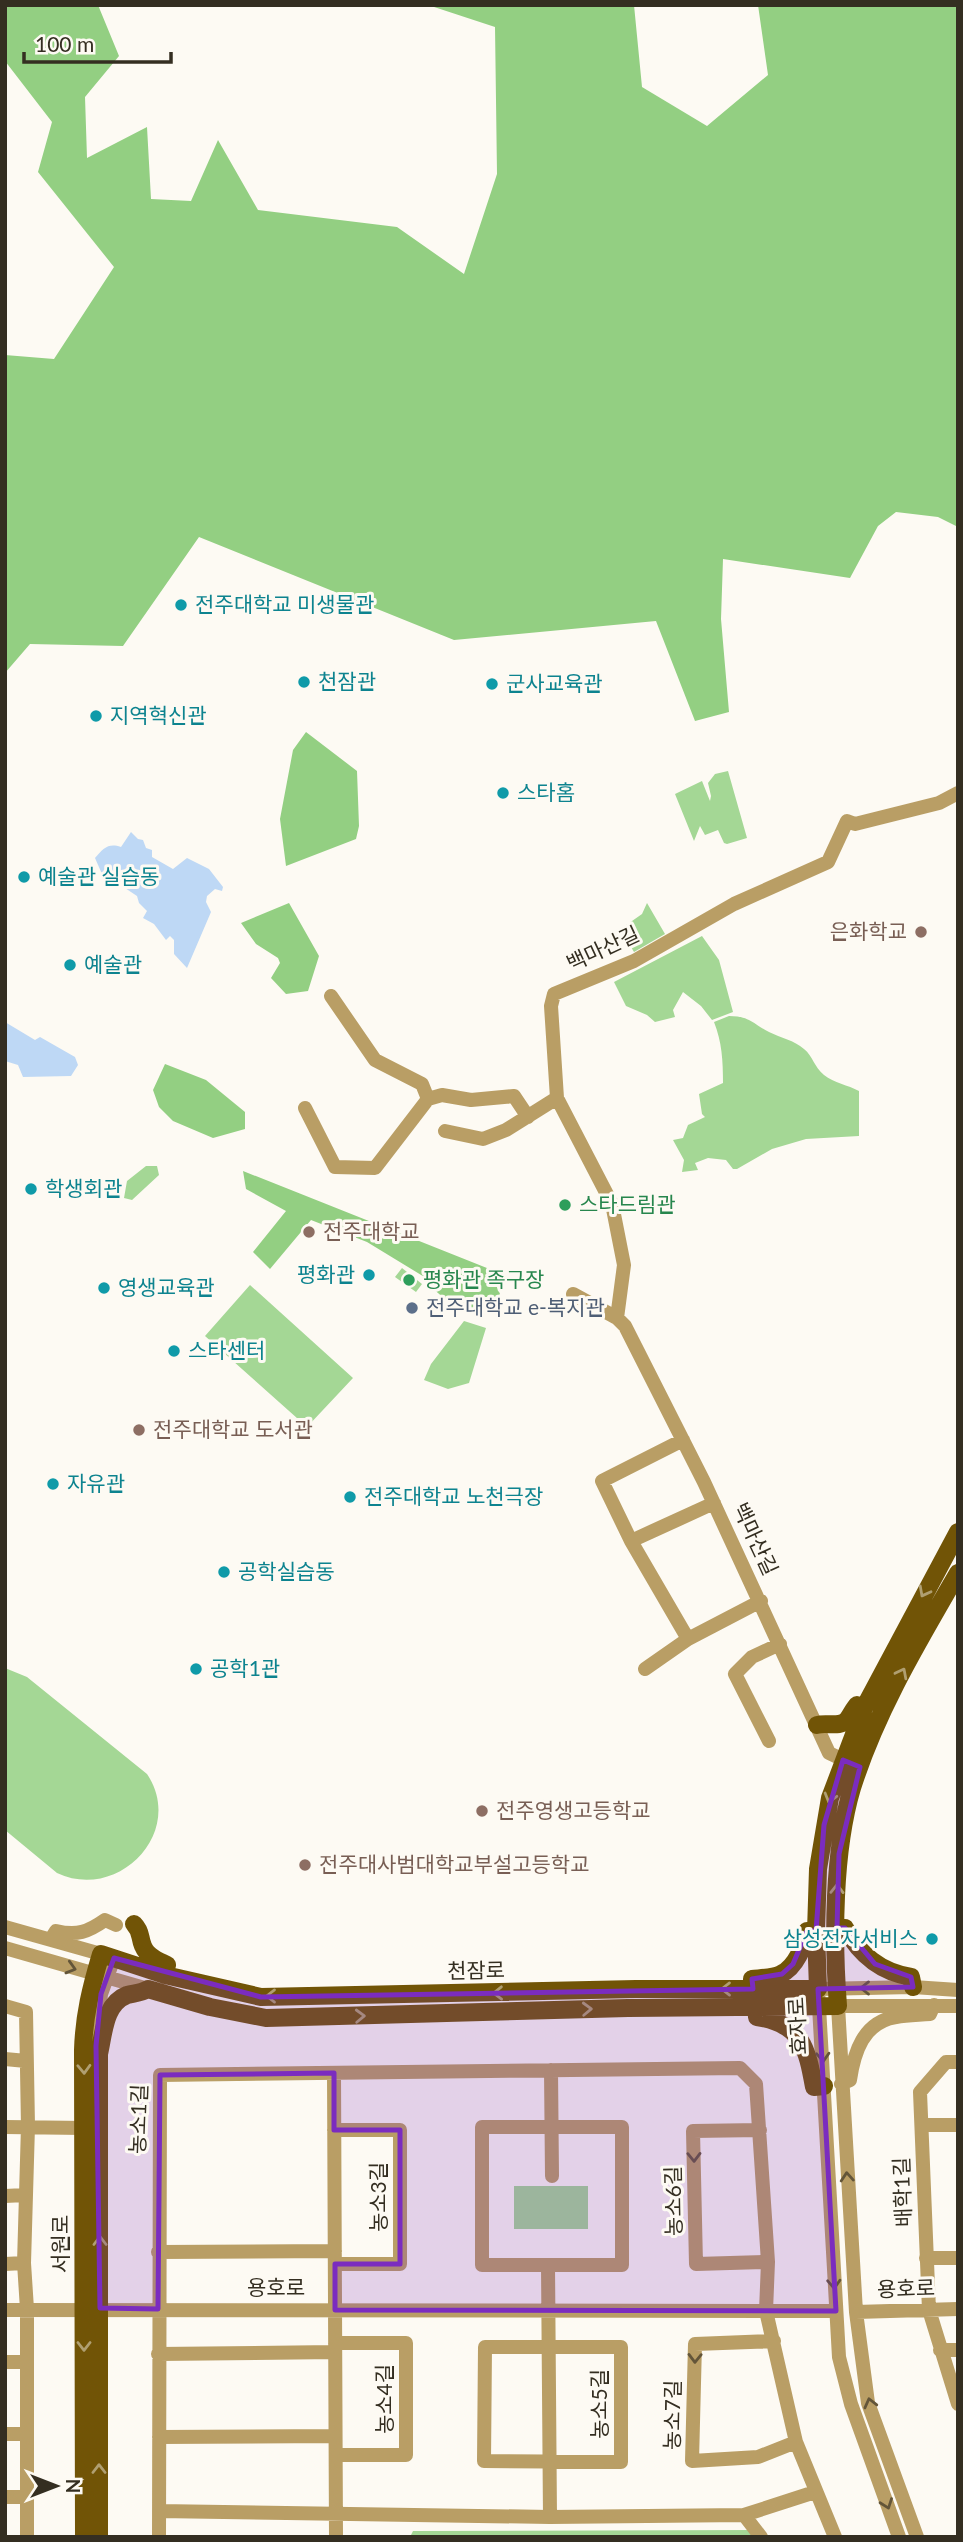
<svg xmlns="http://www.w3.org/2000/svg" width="963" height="2542" font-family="Lato,'Noto Sans KR',sans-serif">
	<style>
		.green { fill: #a4d795 }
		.forest { fill: #93cf82 }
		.water { fill: #bed8f5 }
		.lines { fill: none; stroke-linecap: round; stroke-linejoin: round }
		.minor { stroke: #b99e65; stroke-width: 14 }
		.major { stroke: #715406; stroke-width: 18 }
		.oneway { stroke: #b09f71 }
		.oneway2 { stroke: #635539 }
		.marked { fill: #7b2cbf; fill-opacity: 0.2; stroke: #7b2cbf; stroke-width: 5; stroke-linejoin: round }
		.culture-dot { fill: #0f9aa8; stroke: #fdfaf3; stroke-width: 2.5 }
		.education-dot { fill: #8d6e63; stroke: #fdfaf3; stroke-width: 2.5 }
		.leisure-dot { fill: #2e9e5b; stroke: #fdfaf3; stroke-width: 2.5 }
		.service-dot { fill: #5c6f8a; stroke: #fdfaf3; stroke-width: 2.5 }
		.labels { text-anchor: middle; stroke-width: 6; stroke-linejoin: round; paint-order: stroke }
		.culture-label { font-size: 21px; fill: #0d838f; stroke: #fdfaf3; text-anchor: start }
		.education-label { font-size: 21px; fill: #785e54; stroke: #fdfaf3; text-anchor: start }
		.street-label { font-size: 21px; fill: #342e21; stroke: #fdfaf3 }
		.leisure-label { font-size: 21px; fill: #27864d; stroke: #fdfaf3; text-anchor: start }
		.service-label { font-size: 21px; fill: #4e5e75; stroke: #fdfaf3; text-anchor: start }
	</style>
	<rect width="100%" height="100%" fill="#fdfaf3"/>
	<!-- green -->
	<path class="green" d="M 728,771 L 747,838 L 727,844 L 724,843 L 718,830 L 705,835 L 700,826 L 694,841 L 675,794 L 702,781 L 710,801 L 711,796 L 708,783 L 715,774 Z
		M 647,903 L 665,934 L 634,952 L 622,932 L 622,928 L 642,914 Z
		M 702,936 L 719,960 L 733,1012 L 712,1020 L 701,1006 L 683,992 L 673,1010 L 675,1017 L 655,1022 L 647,1015 L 626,1006 L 614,982 Z
		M 729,1016 C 750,1016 753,1024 769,1032 C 781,1038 794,1040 804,1049 C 813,1056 814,1067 824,1075 C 834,1083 848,1085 859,1091 L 859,1136 L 806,1139 L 772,1149 L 737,1169 L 733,1169 L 726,1160 L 708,1158 L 695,1163 L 698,1170 L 682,1172 L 684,1160 L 673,1140 L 683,1138 L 688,1125 L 705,1117 L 702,1114 L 699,1094 L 723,1083 C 723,1061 722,1042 714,1022 Z
		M 146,1166 L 157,1166 L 159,1175 L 132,1200 L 124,1198 L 127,1181 Z
		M 402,1268 L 422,1284 L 416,1292 L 395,1277 Z
		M 250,1285 L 353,1378 L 307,1427 L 205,1336 Z
		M 464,1321 L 486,1328 L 469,1383 L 448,1389 L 424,1380 L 431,1364 Z
		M 5,1668 L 27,1677 L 147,1774 C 186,1832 118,1902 57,1873 L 5,1830 Z
		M 514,2186 L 588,2186 L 588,2229 L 514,2229 Z
		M 758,2530 L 763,2537 L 411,2535 L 413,2531 Z"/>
	<!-- forest -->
	<path class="forest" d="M 5,5 L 98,5 L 119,56 L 85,97 L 87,158 L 147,127 L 151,199 L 191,201 L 218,140 L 258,210 L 397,227 L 464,274 L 497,174 L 495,27 L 428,5 L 634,5 L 642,87 L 707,126 L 768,75 L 758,5 L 958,5 L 958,527 L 938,517 L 896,512 L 878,526 L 850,578 L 723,559 L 721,619 L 729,712 L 695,721 L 656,621 L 454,640 L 199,537 L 123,646 L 30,644 L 5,673 L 5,355 L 54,359 L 114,267 L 38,172 L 52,122 L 5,61 Z
		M 306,732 L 357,771 L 359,826 L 356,839 L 286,866 L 280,819 L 293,750 Z
		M 289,903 L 319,956 L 308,991 L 286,994 L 271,978 L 280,963 L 278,958 L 256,944 L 241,923 Z
		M 165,1064 L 206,1080 L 245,1112 L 245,1129 L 213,1138 L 173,1121 L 159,1107 L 153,1090 Z
		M 243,1171 L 502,1274 L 496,1285 L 500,1294 L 481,1315 L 454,1307 L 430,1286 L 431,1281 L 367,1242 L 311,1220 L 270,1269 L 253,1252 L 286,1211 L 246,1189 Z"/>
	<!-- water -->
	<path class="water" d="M 131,832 L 138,839 L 143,840 L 146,848 L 152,850 L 152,857 L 173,869 L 187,858 L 209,869 L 223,887 L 222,891 L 215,889 L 207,896 L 206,902 L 211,912 L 187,968 L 174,954 L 174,940 L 170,936 L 166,940 L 154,924 L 143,918 L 147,911 L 139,903 L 137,896 L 119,884 L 108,872 L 102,874 L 95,858 C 104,848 108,843 121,847 Z
		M 5,1022 L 35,1040 L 40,1037 L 75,1057 L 78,1065 L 71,1076 L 23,1077 L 18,1065 L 5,1061 Z"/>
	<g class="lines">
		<!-- minor -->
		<path class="minor" d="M 331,996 L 375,1060 L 422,1084 L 428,1099
			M 305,1108 L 335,1167 L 375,1168 L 428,1099 L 442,1095 L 471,1100 L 514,1096 L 528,1117
			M 445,1131 L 483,1139 L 506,1130 L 557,1098
			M 573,1294 L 617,1318 L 625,1326 L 704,1482 L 829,1753 L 852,1764
			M 617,1318 L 624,1265 L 612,1204 L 557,1098 L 551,1006 L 554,994 L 634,961 L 734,904 L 828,862 L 847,821 L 855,824 L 939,803 L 958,793
			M 631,1541 L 714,1503
			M 688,1639 L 761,1601
			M 645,1669 L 688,1639 L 631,1541 L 602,1481 L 683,1440
			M 769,1741 L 735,1674 L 752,1657 L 780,1644
			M 5,1927 L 101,1954
			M 51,1939 L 56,1931 C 77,1936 88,1932 105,1920 L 116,1925
			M 5,1948 L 148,1989
			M 5,2006 L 26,2012 L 28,2126 L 24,2263 L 27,2309 L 27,2537
			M 97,2035 L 101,1994 L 114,1958
			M 5,2059 L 26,2061
			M 958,2062 L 946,2062 L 920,2092 L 929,2310 L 958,2404
			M 551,2070 L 552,2176
			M 334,2073 L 336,2537
			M 841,2084 L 850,2080 C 854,2053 863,2022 896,2017 C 907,2015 918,2015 930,2014 L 934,2005
			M 922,2125 L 958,2125
			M 5,2127 L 84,2128
			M 482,2127 L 622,2127 L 622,2265 L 482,2265 Z
			M 334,2130 L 400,2130 L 400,2264 L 335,2264
			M 760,2130 L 693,2131 L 696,2264 L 768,2262
			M 5,2196 L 25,2195
			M 158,2252 L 335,2251
			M 926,2258 L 958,2258
			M 5,2264 L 24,2263
			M 548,2265 L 550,2517
			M 5,2310 L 836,2311
			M 856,2312 L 958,2309
			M 774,2341 L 695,2344 L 692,2461 L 758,2457 L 796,2442
			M 335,2343 L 406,2343 L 406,2455 L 336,2455
			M 485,2347 L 621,2347 L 621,2462 L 484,2461 Z
			M 940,2350 L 958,2350
			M 158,2354 L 335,2352
			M 5,2362 L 27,2362
			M 5,2434 L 27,2434
			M 159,2437 L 335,2436
			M 5,2497 L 27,2497
			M 159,2511 L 550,2517 L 744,2515 L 761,2537
			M 744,2515 L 815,2492
			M 159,2537 L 160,2075 L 740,2068 L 756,2084 L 768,2262 L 766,2311 L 796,2442 L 835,2537
			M 899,2537 L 851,2404 L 839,2357 L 818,1989 L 913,1987 L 958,1990
			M 917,2537 L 868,2403 L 856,2312 L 838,2006 L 958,2006"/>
		<!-- major -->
		<path class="major" d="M 817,1725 C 827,1722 839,1728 847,1720 C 851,1715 854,1708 857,1705
			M 134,1924 C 142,1932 139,1937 143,1946 C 147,1956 158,1961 167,1965 L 165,1971
			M 837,1928 L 845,1928 C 860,1955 880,1972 911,1977 L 913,1987
			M 753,1986 L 752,1979 C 761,1978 773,1978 781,1974 C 796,1967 804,1946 807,1931 L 816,1931
			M 756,2006 L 757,2017 C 802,2024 807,2048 814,2087 L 824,2086
			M 84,2537 L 83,2050 C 84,2016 91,1987 101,1954 L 165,1975 L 261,1997 L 636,1989 L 818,1989 L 816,1931 L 818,1869 L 830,1798 L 864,1708 L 958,1532
			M 99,2537 L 99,2054 C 104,2033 104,2004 127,1995 C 135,1993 141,1993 148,1989 L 210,2007 L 266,2018 L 628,2008 L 838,2006 C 833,1940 833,1852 852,1788 C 876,1712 918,1642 958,1573"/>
	</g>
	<!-- one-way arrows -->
	<defs><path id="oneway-chevron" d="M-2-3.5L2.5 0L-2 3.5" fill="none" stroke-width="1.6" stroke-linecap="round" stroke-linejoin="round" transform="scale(1.75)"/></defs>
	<g class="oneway">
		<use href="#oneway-chevron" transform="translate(924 1592) rotate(118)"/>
		<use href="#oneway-chevron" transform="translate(902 1673) rotate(-63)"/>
		<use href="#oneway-chevron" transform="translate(830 1798) rotate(106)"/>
		<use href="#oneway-chevron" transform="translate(837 1889) rotate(-89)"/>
		<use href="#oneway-chevron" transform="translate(726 1989) rotate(180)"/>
		<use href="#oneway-chevron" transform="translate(498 1993) rotate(179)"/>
		<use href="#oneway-chevron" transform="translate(271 1996) rotate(180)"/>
		<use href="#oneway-chevron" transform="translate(587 2009) rotate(-2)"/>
		<use href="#oneway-chevron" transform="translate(360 2016) rotate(-2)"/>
		<use href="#oneway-chevron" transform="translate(84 2069) rotate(88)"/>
		<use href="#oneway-chevron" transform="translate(100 2241) rotate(-90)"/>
		<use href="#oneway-chevron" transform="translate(84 2346) rotate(90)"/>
		<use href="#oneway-chevron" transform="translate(99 2469) rotate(-90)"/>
	</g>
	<g class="oneway2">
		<use href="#oneway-chevron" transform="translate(71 1968) rotate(16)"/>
		<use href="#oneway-chevron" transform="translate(865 1988) rotate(180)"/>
		<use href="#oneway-chevron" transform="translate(823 2057) rotate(87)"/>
		<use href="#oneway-chevron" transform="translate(694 2157) rotate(89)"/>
		<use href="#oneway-chevron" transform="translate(847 2177) rotate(-94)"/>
		<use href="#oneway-chevron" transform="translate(834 2284) rotate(87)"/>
		<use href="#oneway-chevron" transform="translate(695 2358) rotate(91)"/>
		<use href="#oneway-chevron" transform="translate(870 2403) rotate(-104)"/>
		<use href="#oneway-chevron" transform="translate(887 2504) rotate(70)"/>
	</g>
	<!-- marked area -->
	<path class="marked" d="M 843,1760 L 860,1767 L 839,1854 L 837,1928 L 845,1928 L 875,1964 L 911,1977 L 913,1987 L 818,1989 L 836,2311 L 335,2310 L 335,2264 L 400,2264 L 400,2130 L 334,2130 L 334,2073 L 160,2075 L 158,2309 L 100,2308 L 96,2046 L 101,1994 L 114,1958 L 261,1997 L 753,1989 L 752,1979 L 782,1974 L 793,1964 L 807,1931 L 816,1931 L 824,1825 Z"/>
	<!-- markers -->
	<g class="culture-dot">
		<circle cx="181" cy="605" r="7"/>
		<circle cx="304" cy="682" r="7"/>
		<circle cx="492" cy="684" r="7"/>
		<circle cx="96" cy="716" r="7"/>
		<circle cx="503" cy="793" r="7"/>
		<circle cx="24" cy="877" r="7"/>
		<circle cx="70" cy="965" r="7"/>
		<circle cx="31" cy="1189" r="7"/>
		<circle cx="369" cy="1275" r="7"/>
		<circle cx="104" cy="1288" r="7"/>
		<circle cx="174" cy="1351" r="7"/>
		<circle cx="53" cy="1484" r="7"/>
		<circle cx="350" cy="1497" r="7"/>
		<circle cx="224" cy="1572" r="7"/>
		<circle cx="196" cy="1669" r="7"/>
		<circle cx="932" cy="1939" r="7"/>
	</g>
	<g class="education-dot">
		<circle cx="921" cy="932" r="7"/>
		<circle cx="309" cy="1232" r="7"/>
		<circle cx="139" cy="1430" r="7"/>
		<circle cx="482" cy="1811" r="7"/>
		<circle cx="305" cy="1865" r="7"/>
	</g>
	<g class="leisure-dot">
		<circle cx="565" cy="1205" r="7"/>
		<circle cx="409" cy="1280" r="7"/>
	</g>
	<circle class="service-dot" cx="412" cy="1308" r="7"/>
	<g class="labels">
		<!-- culture labels -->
		<g class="culture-label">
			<text x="195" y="612">전주대학교 미생물관</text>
			<text x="318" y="689">천잠관</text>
			<text x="506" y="691">군사교육관</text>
			<text x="110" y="723">지역혁신관</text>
			<text x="517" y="800">스타홈</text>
			<text x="38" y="884">예술관 실습동</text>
			<text x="84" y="972">예술관</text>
			<text x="45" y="1196">학생회관</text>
			<text x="355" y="1282" text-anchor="end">평화관</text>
			<text x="118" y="1295">영생교육관</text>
			<text x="188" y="1358">스타센터</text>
			<text x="67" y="1491">자유관</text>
			<text x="364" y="1504">전주대학교 노천극장</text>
			<text x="238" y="1579">공학실습동</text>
			<text x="210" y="1676">공학1관</text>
			<text x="918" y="1946" text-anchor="end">삼성전자서비스</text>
		</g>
		<!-- education labels -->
		<g class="education-label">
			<text x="907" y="939" text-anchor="end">은화학교</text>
			<text x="323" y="1239">전주대학교</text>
			<text x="153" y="1437">전주대학교 도서관</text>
			<text x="496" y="1818">전주영생고등학교</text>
			<text x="319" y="1872">전주대사범대학교부설고등학교</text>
		</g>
		<!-- street labels -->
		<g class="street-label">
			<text transform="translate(603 949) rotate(-25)" y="7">백마산길</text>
			<text transform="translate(755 1539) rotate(65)" y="7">백마산길</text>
			<text transform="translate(476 1971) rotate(-1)" y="7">천잠로</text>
			<text transform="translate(798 2026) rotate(-93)" y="7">효자로</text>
			<text transform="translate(139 2119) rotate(-88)" y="7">농소1길</text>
			<text transform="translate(903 2192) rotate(-92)" y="7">배학1길</text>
			<text transform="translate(379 2197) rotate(-90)" y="7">농소3길</text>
			<text transform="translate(674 2201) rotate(-91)" y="7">농소6길</text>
			<text transform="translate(61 2244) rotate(-90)" y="7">서원로</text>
			<text x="276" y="2295">용호로</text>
			<text transform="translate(906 2289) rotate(-2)" y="7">용호로</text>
			<text transform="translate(385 2399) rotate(-90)" y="7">농소4길</text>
			<text transform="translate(600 2404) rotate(-90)" y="7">농소5길</text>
			<text transform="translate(673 2415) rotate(-89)" y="7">농소7길</text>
		</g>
		<!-- leisure labels -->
		<g class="leisure-label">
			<text x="579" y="1212">스타드림관</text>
			<text x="423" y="1287">평화관 족구장</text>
		</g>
		<!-- service labels -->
		<g class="service-label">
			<text x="426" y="1315">전주대학교 e-복지관</text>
		</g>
	</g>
	<!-- border -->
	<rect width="963" height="2542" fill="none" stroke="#342e21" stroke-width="14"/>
	<!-- north arrow -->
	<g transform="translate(56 2486) rotate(90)" stroke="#fdfaf3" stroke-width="5" paint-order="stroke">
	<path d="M0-5L12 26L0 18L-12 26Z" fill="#342e21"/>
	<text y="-10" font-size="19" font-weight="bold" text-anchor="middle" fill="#342e21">N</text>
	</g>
	<!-- scale -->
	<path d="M24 52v10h147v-10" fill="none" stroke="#342e21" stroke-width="3.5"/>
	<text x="35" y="52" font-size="21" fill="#342e21" stroke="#fdfaf3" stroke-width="5" paint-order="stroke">100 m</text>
</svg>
